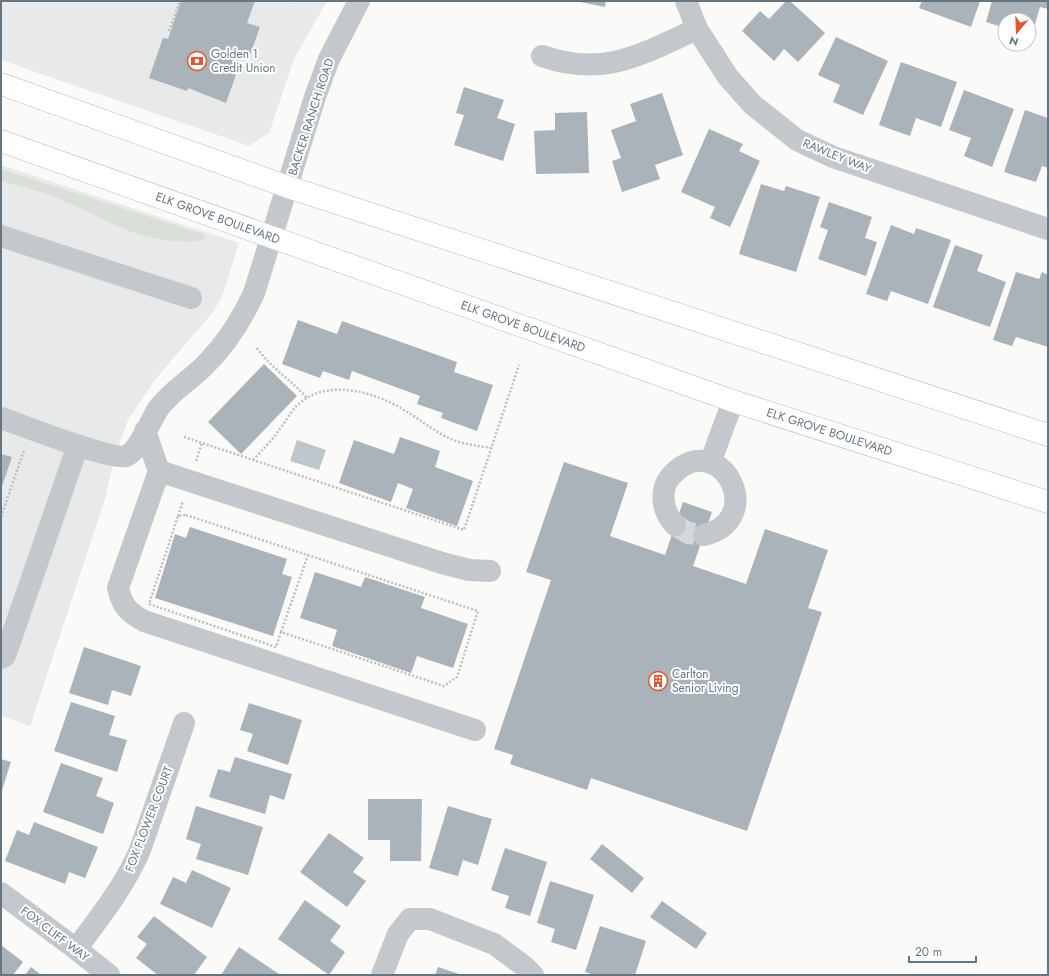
<svg xmlns="http://www.w3.org/2000/svg" width="1049" height="976" font-family="Jost,sans-serif">
	<style>
		.built { fill: #e8e9e9 }
		.green { fill: #dadfd7 }
		.water { fill: #bbc7cb }
		.building { fill: #aab3b9 }
		.lines { fill: none; stroke-linecap: round; stroke-linejoin: round }
		.minor-tunnel { stroke: #d5d9db; stroke-width: 22; stroke-dasharray: 22 11; stroke-linecap: butt }
		.major-casing { stroke: #b5babe; stroke-width: 23 }
		.path { stroke: #bbbfc2; stroke-width: 2.5; stroke-dasharray: 2 2; stroke-linecap: butt }
		.minor { stroke: #c3c8cc; stroke-width: 22 }
		.major { stroke: #fff; stroke-width: 22 }
		.labels { text-anchor: middle; stroke-width: 4; stroke-linejoin: round; paint-order: stroke }
		.poi-label { font-size: 12px; fill: #657683; stroke: #fff; text-anchor: start }
		.street-label { font-size: 12px; fill: #657683; stroke: #fff }
	</style>
	<rect width="100%" height="100%" fill="#fafaf8"/>
	<!-- built -->
	<path class="built" d="M 1,1 L 327,1 L 294,59 L 269,133 L 249,146 L 1,60 Z
		M 1,165 L 239,243 L 222,297 L 213,312 L 154,381 L 128,420 L 114,459 L 105,499 L 30,726 L 1,716 Z"/>
	<!-- green -->
	<path class="green" d="M 1,169 L 205,235 L 203,240 C 196,242 189,242 182,241 C 135,241 101,216 59,199 C 40,191 21,186 1,181 Z"/>
	<!-- water -->
	<path class="water" d="M 297,440 L 326,450 L 319,470 L 290,461 Z"/>
	<!-- building -->
	<path class="building" d="M 181,1 L 255,1 L 247,23 L 260,27 L 250,55 L 238,51 L 231,73 L 236,75 L 226,103 L 188,88 L 187,91 L 149,78 L 163,38 L 168,39 Z
		M 575,1 L 606,1 L 605,7 Z
		M 786,1 L 790,1 L 825,33 L 798,62 L 784,49 L 774,61 L 742,31 L 760,11 L 769,19 Z
		M 922,1 L 980,1 L 971,27 L 919,8 Z
		M 992,1 L 1048,1 L 1048,9 L 1040,7 L 1031,37 L 1029,36 L 1029,20 L 1005,20 L 1005,28 L 986,22 Z
		M 836,37 L 888,61 L 863,115 L 833,102 L 840,85 L 818,75 Z
		M 901,62 L 957,82 L 941,127 L 916,118 L 910,136 L 879,125 Z
		M 464,87 L 504,100 L 497,118 L 515,124 L 503,161 L 454,145 L 464,115 L 456,113 Z
		M 964,90 L 1014,109 L 992,167 L 964,156 L 971,138 L 949,130 Z
		M 662,93 L 683,155 L 655,165 L 660,179 L 622,192 L 612,161 L 621,158 L 611,130 L 636,121 L 630,104 Z
		M 1025,110 L 1048,118 L 1048,168 L 1042,166 L 1036,182 L 1004,172 Z
		M 587,112 L 589,173 L 536,174 L 534,131 L 555,130 L 555,113 Z
		M 709,129 L 743,144 L 739,151 L 760,161 L 730,227 L 710,218 L 715,207 L 681,192 Z
		M 761,184 L 784,191 L 786,186 L 820,197 L 796,272 L 739,254 Z
		M 829,202 L 872,217 L 865,238 L 877,242 L 866,276 L 818,259 L 828,230 L 820,227 Z
		M 891,225 L 914,234 L 916,228 L 951,240 L 928,304 L 891,291 L 887,301 L 866,294 Z
		M 955,245 L 983,255 L 977,271 L 1006,282 L 990,327 L 933,307 Z
		M 1016,272 L 1039,279 L 1042,272 L 1048,275 L 1048,347 L 1016,337 L 1012,346 L 993,340 Z
		M 298,320 L 337,334 L 342,321 L 457,362 L 454,372 L 493,385 L 477,431 L 441,418 L 443,413 L 417,404 L 420,396 L 352,371 L 349,380 L 323,371 L 320,378 L 282,364 Z
		M 264,364 L 297,396 L 241,454 L 208,422 Z
		M 400,437 L 440,451 L 435,467 L 473,481 L 457,526 L 406,508 L 413,489 L 398,483 L 391,502 L 339,483 L 354,440 L 394,454 Z
		M 1,454 L 12,457 L 1,489 Z
		M 564,462 L 628,483 L 610,536 L 665,555 L 683,502 L 712,512 L 693,566 L 746,584 L 765,529 L 828,550 L 808,608 L 822,612 L 747,831 L 591,778 L 587,790 L 510,764 L 513,755 L 494,749 L 551,580 L 526,572 Z
		M 190,527 L 287,559 L 282,574 L 292,577 L 273,636 L 155,598 L 175,534 L 186,538 Z
		M 315,572 L 361,587 L 365,577 L 425,597 L 421,608 L 468,624 L 453,668 L 417,656 L 411,673 L 332,646 L 337,630 L 300,618 Z
		M 84,647 L 141,666 L 131,696 L 112,690 L 108,705 L 69,693 Z
		M 71,702 L 115,716 L 109,735 L 127,740 L 117,772 L 54,751 Z
		M 249,703 L 302,720 L 288,765 L 247,751 L 253,734 L 240,730 Z
		M 235,757 L 292,774 L 284,800 L 270,795 L 265,814 L 209,797 L 218,769 L 230,772 Z
		M 1,759 L 11,762 L 1,793 Z
		M 61,763 L 103,778 L 96,796 L 114,803 L 103,834 L 43,812 Z
		M 368,799 L 422,799 L 421,861 L 390,861 L 390,840 L 368,840 Z
		M 196,806 L 263,827 L 248,875 L 196,859 L 201,844 L 186,839 Z
		M 448,806 L 492,819 L 478,865 L 463,860 L 458,876 L 429,868 Z
		M 34,822 L 98,847 L 85,878 L 69,872 L 65,884 L 5,861 L 17,830 L 29,835 Z
		M 329,833 L 364,858 L 353,872 L 366,881 L 347,907 L 300,872 Z
		M 602,844 L 644,878 L 632,893 L 590,859 Z
		M 505,848 L 547,862 L 530,916 L 505,908 L 509,896 L 491,890 Z
		M 192,870 L 231,888 L 212,928 L 160,904 L 173,877 L 186,883 Z
		M 550,881 L 594,895 L 576,950 L 551,942 L 555,929 L 537,923 Z
		M 305,900 L 341,926 L 330,941 L 345,952 L 329,975 L 278,939 Z
		M 662,901 L 707,933 L 696,949 L 650,917 Z
		M 154,916 L 207,957 L 194,975 L 158,975 L 136,958 L 147,944 L 137,937 Z
		M 600,926 L 646,941 L 635,975 L 594,975 L 585,972 Z
		M 1,945 L 23,962 L 13,975 L 1,975 Z
		M 239,947 L 279,974 L 279,975 L 221,975 Z
		M 31,967 L 41,975 L 25,975 Z
		M 438,967 L 462,975 L 435,975 Z"/>
	<g class="lines">
		<!-- minor-tunnel -->
		<path class="minor-tunnel" d="M 675,525 L 688,533 L 704,535"/>
		<defs>
			<g id="major">
				<path d="M 1,84 L 288,187 L 1048,435"/>
				<path id="s1" d="M 1,141 L 733,401 L 1048,502"/>
			</g>
		</defs>
		<!-- major casing -->
		<use href="#major" class="major-casing"/>
		<!-- path -->
		<path class="path" d="M 293,1 L 297,1
			M 169,31 L 180,1
			M 257,348 C 271,368 291,380 307,398
			M 184,437 L 464,530 L 519,365
			M 253,460 C 262,450 272,441 279,430 C 287,421 291,409 301,402 C 330,379 375,392 404,410 C 421,420 437,434 456,441 C 467,445 480,446 492,448
			M 196,461 L 202,443
			M 186,515 L 478,611 L 457,677 L 444,686 L 281,632 L 276,647 L 149,604 L 178,516 Z
			M 178,516 L 183,501
			M 1,517 L 24,450
			M 281,632 L 308,555"/>
		<!-- minor -->
		<path class="minor" d="M 686,1 L 697,29 L 728,77 L 753,105 L 797,140 L 833,157 L 1048,229
			M 542,56 C 605,78 641,54 697,29
			M 1,236 L 191,298
			M 1,418 C 22,425 109,460 126,456 C 138,452 151,420 158,409 C 171,391 188,382 203,367 C 226,345 241,321 254,293 L 315,97 L 329,59 L 359,1
			M 145,431 L 159,471
			M 710,463 L 733,401
			M 675,525 C 665,514 661,501 665,486 C 668,478 674,472 681,467 C 726,438 765,520 704,535
			M 1,658 L 5,656 L 78,445
			M 475,730 L 144,621 C 128,612 122,606 118,588 L 159,471 L 442,563 L 469,570 L 490,571
			M 1,893 L 76,949 L 109,975
			M 76,949 C 100,917 124,887 140,850 L 184,723
			M 382,975 L 398,934 L 410,919 L 430,919 L 494,944 L 524,966 L 533,975"/>
		<!-- major -->
		<use href="#major" class="major"/>
	</g>
	<!-- icons -->
	<defs>
		<symbol id="bank-ring" viewBox="-11 -11 22 22"><circle r="9.5" fill="#fff" stroke="#e4572e" stroke-width="1.5"/><path d="M-6-4H6V4H-6ZM0-2.3a2.3 2.3 0 1 0 0 4.6a2.3 2.3 0 1 0 0-4.6Z" fill="#e4572e"/></symbol>
		<symbol id="building-ring" viewBox="-11 -11 22 22"><circle r="9.5" fill="#fff" stroke="#e4572e" stroke-width="1.5"/><path d="M-4-6H4V6H1V3H-1V6H-4ZM-2.5-4.3h1.7v1.8h-1.7ZM.8-4.3h1.7v1.8H.8ZM-2.5-1h1.7V.8h-1.7ZM.8-1h1.7V.8H.8Z" fill="#e4572e"/></symbol>
	</defs>
	<g fill-rule="evenodd">
		<use href="#bank-ring" x="186" y="50" width="22" height="22"/>
		<use href="#building-ring" x="647" y="670" width="22" height="22"/>
	</g>
	<g class="labels">
		<!-- poi labels -->
		<g class="poi-label">
			<text x="211" y="58">Golden 1<tspan x="211" dy="14">Credit Union</tspan></text>
			<text x="672" y="678">Carlton<tspan x="672" dy="14">Senior Living</tspan></text>
		</g>
		<!-- street labels -->
		<g class="street-label">
			<text transform="translate(311 117) rotate(-72)" y="4">BACKER RANCH ROAD</text>
			<text transform="translate(837 156) rotate(22)" y="4">RAWLEY WAY</text>
			<text dy="4" stroke="none"><textPath href="#s1" startOffset="230">ELK GROVE BOULEVARD</textPath></text>
			<text dy="4" stroke="none"><textPath href="#s1" startOffset="554">ELK GROVE BOULEVARD</textPath></text>
			<text dy="4" stroke="none"><textPath href="#s1" startOffset="878">ELK GROVE BOULEVARD</textPath></text>
			<text transform="translate(149 819) rotate(-69)" y="4">FOX FLOWER COURT</text>
			<text transform="translate(55 934) rotate(37)" y="4">FOX CLIFF WAY</text>
		</g>
	</g>
	<!-- border -->
	<rect width="1049" height="976" fill="none" stroke="#657683" stroke-width="4"/>
	<!-- north arrow -->
	<g transform="translate(1017 32) rotate(199)"><circle r="19" fill="#ffffff" stroke="#c1c8cd"/>
	<path d="M0-3L7 15L0 10L-7 15Z" fill="#e4572e"/>
	<text y="-6" font-size="11" font-weight="bold" text-anchor="middle" fill="#657683">N</text>
	</g>
	<!-- scale -->
	<path d="M909 956v6h67v-6" fill="none" stroke="#657683" stroke-width="2"/>
	<text x="915" y="956" font-size="12" fill="#657683" stroke="#ffffff" stroke-width="3" paint-order="stroke">20 m</text>
</svg>
